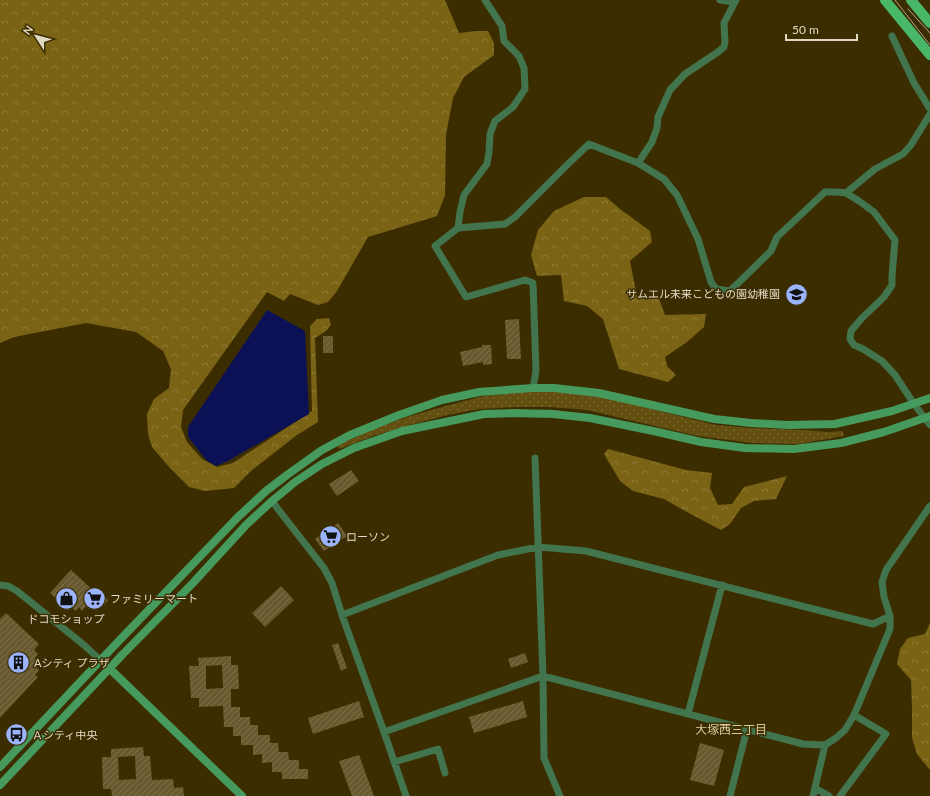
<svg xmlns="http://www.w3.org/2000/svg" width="930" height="796" font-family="Lato,'Noto Sans JP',sans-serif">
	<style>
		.grass { fill: url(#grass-dots) }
		.forest { fill: url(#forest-crowns) }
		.water { fill: #0c1156 }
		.building { fill: url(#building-hatch); fill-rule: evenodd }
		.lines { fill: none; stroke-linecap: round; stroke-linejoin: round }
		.street { stroke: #42744d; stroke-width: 7 }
		.secondary { stroke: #479a5d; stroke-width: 8 }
		.primary { stroke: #49b768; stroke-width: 10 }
		.tram { stroke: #b2a88c; stroke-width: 1 }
		.labels { text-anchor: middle; stroke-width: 3; stroke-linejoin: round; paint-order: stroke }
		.poi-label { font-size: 11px; fill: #e0d8c2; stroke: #3b2d00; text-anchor: start }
		.neighbourhood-label { font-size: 12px; fill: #dac99c; stroke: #3b2d00 }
	</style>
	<defs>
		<pattern id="grass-dots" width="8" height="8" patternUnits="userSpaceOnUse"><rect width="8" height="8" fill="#624e0f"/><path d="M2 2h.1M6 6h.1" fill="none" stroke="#786730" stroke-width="1.8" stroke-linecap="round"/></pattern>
		<pattern id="forest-crowns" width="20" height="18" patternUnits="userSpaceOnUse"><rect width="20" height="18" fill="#7b6315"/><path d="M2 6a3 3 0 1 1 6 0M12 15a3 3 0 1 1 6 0" fill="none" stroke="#8d7935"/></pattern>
		<pattern id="building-hatch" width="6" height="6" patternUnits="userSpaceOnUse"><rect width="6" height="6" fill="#68592e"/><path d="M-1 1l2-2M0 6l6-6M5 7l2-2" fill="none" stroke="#7d704b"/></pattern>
	</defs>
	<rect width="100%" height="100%" fill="#3b2d00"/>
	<!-- grass -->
	<path class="grass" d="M 521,392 L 565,392 L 602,397 L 716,425 L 752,428 L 804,430 L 828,432 L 843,431 L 844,436 L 798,444 L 752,443 L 698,436 L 587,410 L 549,407 L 516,407 L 479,409 L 448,415 L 413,424 L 373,436 L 339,449 L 337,446 L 368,431 L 410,416 L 449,405 L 484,396 Z"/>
	<!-- forest -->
	<path class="forest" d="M 0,0 L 445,0 L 459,33 L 476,31 L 488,31 L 494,43 L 494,55 L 464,77 L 453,98 L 446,135 L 445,195 L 437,216 L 368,237 L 337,291 L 328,302 L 318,305 L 290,294 L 284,301 L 267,292 L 183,410 L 181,427 L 187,442 L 202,459 L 217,467 L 233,463 L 312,411 L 310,326 L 317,319 L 329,318 L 331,325 L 326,331 L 315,338 L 318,422 L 297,435 L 252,470 L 234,488 L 205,491 L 189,487 L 170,468 L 152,447 L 148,434 L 147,414 L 154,399 L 169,388 L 171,369 L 163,351 L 136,332 L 86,323 L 14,337 L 0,343 Z
		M 584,197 L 606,197 L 620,209 L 650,231 L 652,242 L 630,261 L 637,297 L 658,296 L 665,315 L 706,314 L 704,327 L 687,342 L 665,357 L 667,366 L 676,375 L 668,382 L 619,369 L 603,319 L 587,306 L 564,301 L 561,275 L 537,276 L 531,255 L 538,230 L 554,211 Z
		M 608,449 L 686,470 L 712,473 L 710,488 L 718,505 L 732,504 L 744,487 L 787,476 L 776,499 L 754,501 L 741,508 L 730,524 L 721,530 L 685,511 L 664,499 L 633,491 L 620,481 L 604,454 Z
		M 930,623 L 930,770 L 917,754 L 912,738 L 912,707 L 911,680 L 897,664 L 900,649 L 908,638 L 925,634 Z"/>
	<!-- water -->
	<path class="water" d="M 267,310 L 305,331 L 309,414 L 228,461 L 216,466 L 206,460 L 188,437 L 188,427 Z"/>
	<!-- building -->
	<path class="building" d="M 519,319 L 521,359 L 507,359 L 505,320 Z
		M 323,336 L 333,336 L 333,353 L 323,353 Z
		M 482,345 L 491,345 L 492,364 L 483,365 L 483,362 L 463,366 L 460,352 L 482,347 Z
		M 351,470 L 359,481 L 337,496 L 329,484 Z
		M 338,523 L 347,536 L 324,551 L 315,539 Z
		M 71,570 L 95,592 L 97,589 L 108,600 L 103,606 L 100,604 L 96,608 L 93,605 L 89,609 L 86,606 L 82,611 L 79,607 L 76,611 L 71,607 L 69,610 L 50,593 Z
		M 281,586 L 294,600 L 265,627 L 252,613 Z
		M 6,613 L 39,644 L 34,650 L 38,654 L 35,658 L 38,661 L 34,665 L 39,670 L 35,675 L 38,677 L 0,718 L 0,619 Z
		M 338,643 L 347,668 L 341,671 L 332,645 Z
		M 525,653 L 528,662 L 511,668 L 508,659 Z
		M 231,656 L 231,665 L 238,665 L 239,689 L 231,689 L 231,707 L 240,707 L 240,717 L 250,717 L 250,725 L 258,725 L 258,735 L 270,735 L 270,743 L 278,743 L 279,752 L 288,752 L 289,760 L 299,760 L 299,769 L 308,769 L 308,779 L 282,779 L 282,772 L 272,772 L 272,762 L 262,763 L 262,754 L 253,755 L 253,745 L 241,745 L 241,736 L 233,736 L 233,727 L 224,727 L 223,706 L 199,707 L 199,698 L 191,698 L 189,666 L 199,666 L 198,658 ZM 222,665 L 223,688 L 206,689 L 206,666 Z
		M 359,701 L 364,717 L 313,734 L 308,718 Z
		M 523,701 L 527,717 L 474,733 L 469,717 Z
		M 700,743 L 724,750 L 714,786 L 690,780 Z
		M 143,747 L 144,756 L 150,756 L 152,780 L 173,779 L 174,788 L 183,787 L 184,796 L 112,796 L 111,789 L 103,789 L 102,757 L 111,757 L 111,749 ZM 135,756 L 136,779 L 119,780 L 118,757 Z
		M 359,755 L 374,796 L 352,796 L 339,761 Z"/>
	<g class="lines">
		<!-- street -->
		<path class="street" d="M 485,0 L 502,26 L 504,41 L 519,56 L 524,68 L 525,89 L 513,107 L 495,121 L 490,134 L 489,152 L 487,164 L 464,195 L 460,212 L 458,228 L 435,246 L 466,297 L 525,280 L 533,283 L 536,371 L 533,388
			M 720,0 L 734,2
			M 892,36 L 914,83 L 930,109
			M 638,163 L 652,142 L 657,128 L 658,117 L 670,90 L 685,74 L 718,52 L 724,47 L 725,41 L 724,23 L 736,0
			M 846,193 L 875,169 L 903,154 L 911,145 L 930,114
			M 458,228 L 505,224 L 515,217 L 566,166 L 589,144 L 638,163 L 664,179 L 677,195 L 698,239 L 711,282 L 716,289 L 730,291 L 771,251 L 777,237 L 825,192 L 837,192 L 846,193 L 859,201 L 874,212 L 895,240 L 892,276 L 892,285 L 884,297 L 862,318 L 851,331 L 850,339 L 854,345 L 863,349 L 882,361 L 895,375 L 914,404 L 930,425
			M 535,458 L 543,676 L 544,758 L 560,796
			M 272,501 L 281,513 L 324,568 L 332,583 L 342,615 L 384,732 L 406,796
			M 0,585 L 8,586 L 17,591 L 84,645 L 110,669
			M 342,615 L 498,555 L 538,547 L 586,551 L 873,624 L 890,616
			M 688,714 L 722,585
			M 384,732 L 543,676 L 803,744 L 825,745 L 836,738 L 845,730 L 854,715 L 890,629 L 890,616 L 884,597 L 882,582 L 886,570 L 930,506
			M 394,762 L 438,749 L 445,773
			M 815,788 L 829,796
			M 730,796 L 747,729
			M 813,796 L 825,745
			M 840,796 L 886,734 L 854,715"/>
		<!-- secondary -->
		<path class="secondary" d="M 110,669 L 242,796
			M 0,767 L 114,646 L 237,518 L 266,491 L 287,475 L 322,450 L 350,435 L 399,415 L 442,400 L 479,392 L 533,388 L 554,388 L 599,393 L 714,419 L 751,423 L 788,425 L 835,424 L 892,411 L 930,398
			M 0,785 L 123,654 L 192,584 L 247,524 L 272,501 L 295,482 L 322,464 L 354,448 L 402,431 L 484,414 L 514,413 L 553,414 L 590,418 L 658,432 L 701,442 L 745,448 L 794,449 L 841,443 L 884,432 L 930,416"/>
		<!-- primary -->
		<path class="primary" d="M 885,0 L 930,55
			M 911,0 L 930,23"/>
		<!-- tram -->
		<path class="tram" d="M 895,0 L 930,45
			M 908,9 L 930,33"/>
	</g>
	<!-- icons -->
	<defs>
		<symbol id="school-disc" viewBox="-11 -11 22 22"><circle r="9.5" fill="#9cb4fd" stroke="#3b2d00"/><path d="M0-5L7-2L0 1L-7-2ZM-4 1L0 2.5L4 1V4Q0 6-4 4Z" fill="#111"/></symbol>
		<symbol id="supermarket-disc" viewBox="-11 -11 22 22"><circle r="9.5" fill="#9cb4fd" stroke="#3b2d00"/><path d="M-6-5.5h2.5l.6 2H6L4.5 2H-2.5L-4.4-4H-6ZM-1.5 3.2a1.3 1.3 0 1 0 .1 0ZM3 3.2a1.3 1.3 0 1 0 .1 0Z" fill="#111"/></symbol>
		<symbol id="shop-disc" viewBox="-11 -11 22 22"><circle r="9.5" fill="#9cb4fd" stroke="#3b2d00"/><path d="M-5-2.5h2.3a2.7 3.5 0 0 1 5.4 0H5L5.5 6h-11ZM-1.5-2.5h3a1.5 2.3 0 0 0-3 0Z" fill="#111"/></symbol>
		<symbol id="building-disc" viewBox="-11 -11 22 22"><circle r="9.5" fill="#9cb4fd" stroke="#3b2d00"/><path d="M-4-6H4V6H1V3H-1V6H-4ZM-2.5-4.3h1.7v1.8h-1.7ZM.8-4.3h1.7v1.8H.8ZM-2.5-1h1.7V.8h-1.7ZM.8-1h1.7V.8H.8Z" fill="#111"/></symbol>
		<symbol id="bus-disc" viewBox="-11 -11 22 22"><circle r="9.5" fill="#9cb4fd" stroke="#3b2d00"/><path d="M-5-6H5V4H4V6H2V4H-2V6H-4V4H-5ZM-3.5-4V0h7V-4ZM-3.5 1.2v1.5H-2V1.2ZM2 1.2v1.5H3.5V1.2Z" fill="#111"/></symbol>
	</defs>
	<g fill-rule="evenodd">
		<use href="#school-disc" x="784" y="282" width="25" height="25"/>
		<use href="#supermarket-disc" x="318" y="524" width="25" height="25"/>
		<use href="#shop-disc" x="54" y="586" width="25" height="25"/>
		<use href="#supermarket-disc" x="82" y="586" width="25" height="25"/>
		<use href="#building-disc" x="6" y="650" width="25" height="25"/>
		<use href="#bus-disc" x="4" y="722" width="25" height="25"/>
	</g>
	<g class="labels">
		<!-- poi labels -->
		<g class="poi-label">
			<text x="780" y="298" text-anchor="end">サムエル未来こどもの園幼稚園</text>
			<text x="346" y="541">ローソン</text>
			<text x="110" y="603">ファミリーマート</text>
			<text x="66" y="623" text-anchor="middle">ドコモショップ</text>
			<text x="34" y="667">Aシティ プラザ</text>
			<text x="32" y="739">Ａシティ中央</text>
		</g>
		<!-- neighbourhood labels -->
		<g class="neighbourhood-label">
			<text x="731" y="734">大塚西三丁目</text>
		</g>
	</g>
	<!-- north arrow -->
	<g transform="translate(36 36) rotate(306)" stroke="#3b2d00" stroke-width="3" paint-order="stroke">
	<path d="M0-3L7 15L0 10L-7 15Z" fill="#e0d8c2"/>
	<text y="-6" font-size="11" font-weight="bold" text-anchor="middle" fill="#e0d8c2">N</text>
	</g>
	<!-- scale -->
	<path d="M786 34v6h71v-6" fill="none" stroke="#e0d8c2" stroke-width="2"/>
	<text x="792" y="34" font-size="12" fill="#e0d8c2" stroke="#3b2d00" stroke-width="3" paint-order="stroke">50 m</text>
</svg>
